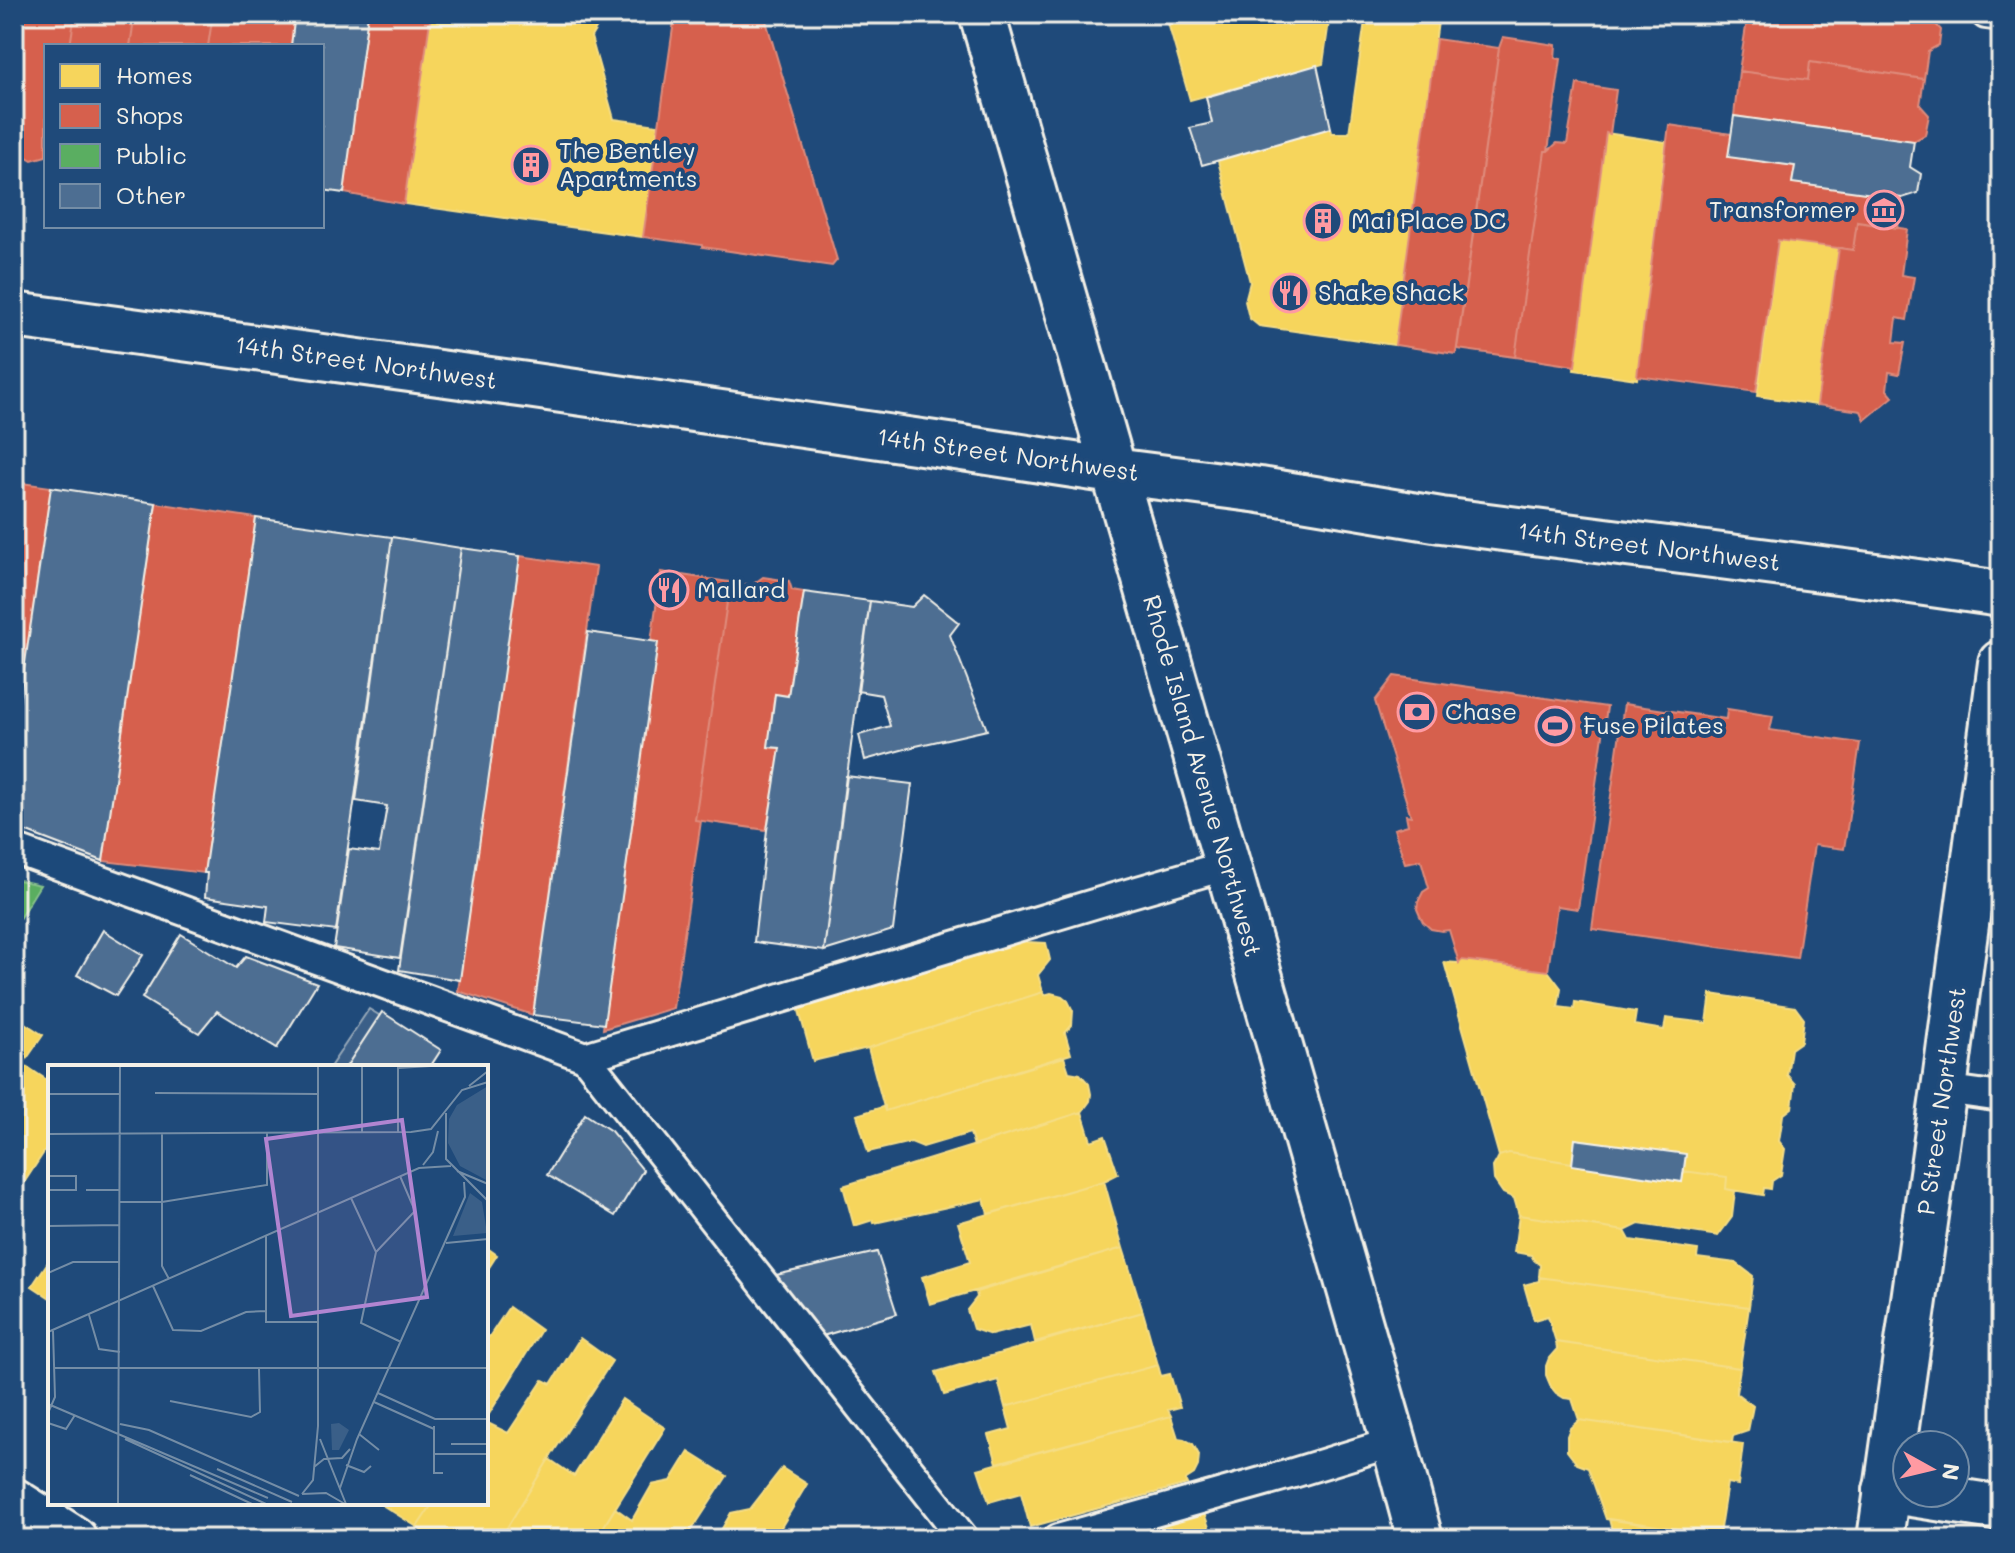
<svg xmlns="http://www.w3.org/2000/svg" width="2015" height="1553" font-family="Mali,sans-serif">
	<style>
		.green { fill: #3a5f88; stroke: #97a8b8; stroke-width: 2 }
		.homes { fill: #f6d55c; stroke: #f5dd86; stroke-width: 2 }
		.shops { fill: #d6604d; stroke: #df8c7c; stroke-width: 2 }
		.public { fill: #5aae61; stroke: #88c28a; stroke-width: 2 }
		.building { fill: #4d6e92; stroke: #f4f1e8; stroke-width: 2 }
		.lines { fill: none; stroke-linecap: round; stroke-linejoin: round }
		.lane-casing { stroke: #f4f1e8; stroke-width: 34 }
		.street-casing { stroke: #f4f1e8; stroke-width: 50 }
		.secondary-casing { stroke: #f4f1e8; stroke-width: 50 }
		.primary-casing { stroke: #f4f1e8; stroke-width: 50 }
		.lane { stroke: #1f4a7a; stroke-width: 28 }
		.street { stroke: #1f4a7a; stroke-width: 44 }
		.secondary { stroke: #1f4a7a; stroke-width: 44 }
		.primary { stroke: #1f4a7a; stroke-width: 44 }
		.labels { text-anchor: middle; stroke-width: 8; stroke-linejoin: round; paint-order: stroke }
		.poi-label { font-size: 24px; fill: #f4f1e8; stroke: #1f4a7a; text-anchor: start }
		.street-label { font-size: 24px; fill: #f4f1e8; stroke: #1f4a7a }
		.inset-road { fill: none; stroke: #748da6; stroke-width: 2 }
		.view { fill: #b185d1; fill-opacity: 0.15; stroke: #b185d1; stroke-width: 4 }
		.inset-edge { fill: none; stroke: #f4f1e8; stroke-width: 4 }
	</style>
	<rect width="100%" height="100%" fill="#1f4a7a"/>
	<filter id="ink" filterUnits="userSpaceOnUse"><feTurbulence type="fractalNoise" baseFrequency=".0125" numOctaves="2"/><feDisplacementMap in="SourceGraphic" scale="16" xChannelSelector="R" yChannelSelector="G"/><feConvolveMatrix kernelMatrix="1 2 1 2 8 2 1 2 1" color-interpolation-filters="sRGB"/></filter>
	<g filter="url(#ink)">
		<!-- green -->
		<path class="green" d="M 369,1009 L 430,1046 L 417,1067 L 330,1067 Z"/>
		<!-- homes -->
		<path class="homes" d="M 431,14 L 605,14 L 591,37 L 614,119 L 658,125 L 643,237 L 404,204 Z
			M 1176,14 L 1330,14 L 1323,64 L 1190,100 L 1168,23 L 1178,20 Z
			M 1366,14 L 1439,14 L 1395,345 L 1259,326 L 1249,318 L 1245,301 L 1250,282 L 1218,161 L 1331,128 L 1332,133 L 1349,133 Z
			M 1606,133 L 1666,142 L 1637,379 L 1574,370 Z
			M 1778,240 L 1839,248 L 1817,405 L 1757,396 Z
			M 1024,935 L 1027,942 L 1046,943 L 1050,960 L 1038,975 L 1043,992 L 868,1048 L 813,1061 L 796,1000 Z
			M 1462,960 L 1548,971 L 1561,988 L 1558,1007 L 1574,1009 L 1575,1002 L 1636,1012 L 1634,1025 L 1664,1030 L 1666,1018 L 1707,1023 L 1711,994 L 1795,1007 L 1804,1019 L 1801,1042 L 1791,1049 L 1787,1075 L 1795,1084 L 1792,1108 L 1783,1115 L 1779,1141 L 1785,1149 L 1781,1175 L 1772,1181 L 1771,1189 L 1764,1188 L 1763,1195 L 1726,1189 L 1727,1177 L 1684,1171 L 1686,1154 L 1575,1139 L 1572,1163 L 1509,1153 L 1499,1156 L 1444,962 L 1459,963 Z
			M 1043,992 L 1044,995 L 1051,993 L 1062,996 L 1068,1001 L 1073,1011 L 1072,1025 L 1065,1033 L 1071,1054 L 885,1111 L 868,1048 Z
			M 14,1016 L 43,1035 L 14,1077 Z
			M 1064,1057 L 1069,1072 L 1080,1074 L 1089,1084 L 1091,1094 L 1090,1101 L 1082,1112 L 974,1146 L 970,1133 L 923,1147 L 911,1142 L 868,1152 L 857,1115 L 885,1106 L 885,1111 Z
			M 23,1064 L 50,1082 L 50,1143 L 14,1198 L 14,1077 Z
			M 1082,1112 L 1091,1141 L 1105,1136 L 1118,1174 L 1104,1181 L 988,1214 L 984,1199 L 874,1223 L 873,1220 L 854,1226 L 843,1186 Z
			M 1509,1153 L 1572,1163 L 1572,1165 L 1682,1182 L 1684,1171 L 1727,1177 L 1726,1189 L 1735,1191 L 1732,1217 L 1718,1236 L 1639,1224 L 1625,1231 L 1519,1215 L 1514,1198 L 1503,1193 L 1494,1180 L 1493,1167 L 1497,1160 L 1499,1156 Z
			M 1104,1181 L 1123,1248 L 930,1304 L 922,1277 L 970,1262 L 958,1223 Z
			M 1519,1215 L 1625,1231 L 1630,1240 L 1698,1250 L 1697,1258 L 1736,1263 L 1753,1276 L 1749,1307 L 1539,1277 L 1540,1265 L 1534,1260 L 1531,1255 L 1514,1252 Z
			M 486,1247 L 497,1255 L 486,1272 Z
			M 1123,1248 L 1143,1312 L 1035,1342 L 1031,1325 L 991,1335 L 973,1329 L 967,1310 L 977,1297 L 976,1292 Z
			M 50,1259 L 50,1298 L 32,1286 Z
			M 1539,1277 L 1749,1307 L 1740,1368 L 1556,1342 L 1548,1316 L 1534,1320 L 1524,1285 L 1539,1281 Z
			M 509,1307 L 541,1330 L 486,1419 L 486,1338 L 489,1337 Z
			M 1143,1312 L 1158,1365 L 1005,1407 L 998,1380 L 944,1395 L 936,1372 Z
			M 580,1338 L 612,1361 L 549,1459 L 500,1539 L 424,1539 L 423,1532 L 417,1527 L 433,1503 L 486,1503 L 486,1422 L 508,1433 L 543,1380 L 551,1384 Z
			M 1556,1342 L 1740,1368 L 1736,1393 L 1753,1406 L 1748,1431 L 1733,1436 L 1732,1442 L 1579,1420 L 1572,1399 L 1564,1398 L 1556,1393 L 1551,1387 L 1546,1375 L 1546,1366 L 1549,1358 L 1557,1349 Z
			M 1158,1365 L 1161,1376 L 1170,1374 L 1180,1407 L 1168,1410 L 1171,1416 L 997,1463 L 989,1435 L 1011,1429 L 1005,1407 Z
			M 622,1399 L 665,1428 L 596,1539 L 500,1539 L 549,1459 L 574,1476 Z
			M 1171,1416 L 1178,1438 L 1184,1439 L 1193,1444 L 1199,1455 L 1198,1466 L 1194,1474 L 1185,1480 L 1187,1484 L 1030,1527 L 1021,1493 L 989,1502 L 978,1469 Z
			M 1579,1420 L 1743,1444 L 1738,1485 L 1727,1483 L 1719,1535 L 1606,1519 L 1588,1468 L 1577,1464 L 1567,1451 L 1567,1436 L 1570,1428 Z
			M 689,1452 L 727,1476 L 686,1539 L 596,1539 L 615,1508 L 632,1520 L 652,1485 L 671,1481 Z
			M 782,1468 L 807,1484 L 774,1539 L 716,1539 L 731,1513 L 750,1509 Z
			M 379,1503 L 433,1503 L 417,1527 Z
			M 1204,1513 L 1213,1539 L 1111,1539 Z
			M 1609,1519 L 1699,1532 L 1700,1539 L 1614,1539 Z
			M 804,1529 L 820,1539 L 798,1539 Z"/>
		<!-- shops -->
		<path class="shops" d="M 14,14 L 75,14 L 70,46 L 46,46 L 46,156 L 32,160 L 22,154 L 18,145 L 14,144 Z
			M 75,14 L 135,14 L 130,46 L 70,46 Z
			M 135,14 L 213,14 L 208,46 L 130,46 Z
			M 213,14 L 295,14 L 291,46 L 208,46 Z
			M 368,14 L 431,14 L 404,204 L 344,193 Z
			M 675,14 L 764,14 L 837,260 L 832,266 L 702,247 L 702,245 L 643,237 Z
			M 1748,14 L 1790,14 L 1814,18 L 1815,14 L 1875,14 L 1934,22 L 1941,30 L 1939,45 L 1928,51 L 1924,79 L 1810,62 L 1808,80 L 1739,71 Z
			M 1503,37 L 1556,45 L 1555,58 L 1561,59 L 1548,151 L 1545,151 L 1515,357 L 1457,349 L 1499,48 Z
			M 1436,39 L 1499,48 L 1456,354 L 1395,345 Z
			M 1810,62 L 1924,79 L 1920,105 L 1929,115 L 1925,135 L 1914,141 L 1734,116 L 1739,71 L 1808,80 Z
			M 1577,84 L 1616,90 L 1610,134 L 1606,133 L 1575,366 L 1515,357 L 1545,151 L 1548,151 L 1557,143 L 1567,144 Z
			M 1669,125 L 1732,134 L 1728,157 L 1795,166 L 1792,183 L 1902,198 L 1897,228 L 1857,222 L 1853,250 L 1778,240 L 1756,392 L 1637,376 Z
			M 1857,222 L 1907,229 L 1901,275 L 1914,277 L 1907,320 L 1897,318 L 1894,342 L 1905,343 L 1899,374 L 1889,372 L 1887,390 L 1893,397 L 1865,420 L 1861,411 L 1817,405 L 1839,248 L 1853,250 Z
			M 14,482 L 51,487 L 14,737 Z
			M 156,503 L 256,518 L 204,873 L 103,861 Z
			M 520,556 L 596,567 L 533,1015 L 458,991 Z
			M 661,572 L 730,582 L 695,820 L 701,821 L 673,1008 L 603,1029 L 658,642 L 651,642 Z
			M 763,577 L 789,581 L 792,590 L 804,592 L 788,696 L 775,694 L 768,747 L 780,748 L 767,830 L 695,820 L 730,582 L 752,585 Z
			M 1394,676 L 1607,707 L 1578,909 L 1557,906 L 1548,971 L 1462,960 L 1459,963 L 1449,930 L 1442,931 L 1431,929 L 1423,922 L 1420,916 L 1417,909 L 1418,902 L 1423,892 L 1429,888 L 1421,860 L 1405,863 L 1394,829 L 1408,825 L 1406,815 L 1411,816 L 1375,701 Z
			M 1624,704 L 1726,719 L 1727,709 L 1773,716 L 1770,730 L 1860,743 L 1844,849 L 1814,845 L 1797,958 L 1592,929 Z"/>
		<!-- public -->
		<path class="public" d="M 14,879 L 40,885 L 14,927 Z"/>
		<!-- building -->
		<path class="building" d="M 295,14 L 368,14 L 344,193 L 322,190 L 322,46 L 291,46 Z
			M 1317,65 L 1331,128 L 1202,165 L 1190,128 L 1212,123 L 1206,97 Z
			M 1734,116 L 1914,141 L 1910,167 L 1921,174 L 1918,193 L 1902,198 L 1792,183 L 1795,166 L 1728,157 Z
			M 51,487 L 156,503 L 103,861 L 14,827 L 14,737 Z
			M 256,518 L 392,537 L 336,931 L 266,922 L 268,906 L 205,897 L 207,873 L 204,873 Z
			M 392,537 L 461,548 L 400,958 L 334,948 L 349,849 L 379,853 L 387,806 L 356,801 Z
			M 461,548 L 520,556 L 460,980 L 399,970 Z
			M 804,592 L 870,601 L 824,951 L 754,942 L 767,830 L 780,748 L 768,747 L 775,694 L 788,696 Z
			M 924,595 L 959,623 L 950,635 L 987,730 L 916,746 L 865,760 L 859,735 L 890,726 L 881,695 L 857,691 L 870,601 L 912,607 Z
			M 588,632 L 658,642 L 604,1024 L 533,1015 Z
			M 846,776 L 912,784 L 893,930 L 824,951 Z
			M 103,930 L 143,955 L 116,996 L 77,975 Z
			M 181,934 L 236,968 L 246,956 L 317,983 L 277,1048 L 217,1011 L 199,1033 L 142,998 Z
			M 382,1012 L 441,1050 L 430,1067 L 346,1067 Z
			M 585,1114 L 611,1131 L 643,1170 L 615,1216 L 547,1175 Z
			M 1575,1139 L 1686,1154 L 1682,1182 L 1572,1165 Z
			M 877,1252 L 897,1314 L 819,1337 L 772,1276 Z"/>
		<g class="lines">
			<defs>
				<path id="lane" d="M 1986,14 L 2001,16
					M 14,849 L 585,1057 L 1117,897 L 1228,865
					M 585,1057 L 964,1539
					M 1944,1089 L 2001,1097
					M 1058,1539 L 1290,1474 L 1394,1442"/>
				<path id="street" d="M 1886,1490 L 2001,1508"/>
				<path id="secondary" d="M 14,1501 L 74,1539
					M 1880,1539 L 1944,1089 L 2001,663"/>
				<path id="primary" d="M 982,14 C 1120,490 1257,966 1394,1442 L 1420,1539
					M 14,315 L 527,385 L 949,446 L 1113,471 L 1260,490 L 1441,520 L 1876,576 L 2001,594"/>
			</defs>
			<!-- lane casing -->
			<use href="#lane" class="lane-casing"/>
			<!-- street casing -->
			<use href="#street" class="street-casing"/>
			<!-- secondary casing -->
			<use href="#secondary" class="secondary-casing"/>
			<!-- primary casing -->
			<use href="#primary" class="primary-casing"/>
			<!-- lane -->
			<use href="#lane" class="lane"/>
			<!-- street -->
			<use href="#street" class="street"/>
			<!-- secondary -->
			<use href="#secondary" class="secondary"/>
			<!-- primary -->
			<use href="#primary" class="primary"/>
		</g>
	</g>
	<!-- icons -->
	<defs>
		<symbol id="building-ring" viewBox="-11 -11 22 22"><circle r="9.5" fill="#1f4a7a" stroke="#ff9aa2" stroke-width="1.5"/><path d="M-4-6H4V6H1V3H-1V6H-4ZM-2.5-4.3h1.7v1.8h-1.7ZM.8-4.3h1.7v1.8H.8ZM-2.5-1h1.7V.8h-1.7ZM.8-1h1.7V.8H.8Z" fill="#ff9aa2"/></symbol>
		<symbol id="museum-ring" viewBox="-11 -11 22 22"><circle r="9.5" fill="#1f4a7a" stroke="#ff9aa2" stroke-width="1.5"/><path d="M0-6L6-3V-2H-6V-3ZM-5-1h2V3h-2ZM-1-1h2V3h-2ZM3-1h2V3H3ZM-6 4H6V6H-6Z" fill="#ff9aa2"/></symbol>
		<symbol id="restaurant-ring" viewBox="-11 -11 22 22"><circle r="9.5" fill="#1f4a7a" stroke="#ff9aa2" stroke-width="1.5"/><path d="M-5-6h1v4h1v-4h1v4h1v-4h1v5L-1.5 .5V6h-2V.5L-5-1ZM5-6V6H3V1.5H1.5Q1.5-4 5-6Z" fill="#ff9aa2"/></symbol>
		<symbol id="bank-ring" viewBox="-11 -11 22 22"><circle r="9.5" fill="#1f4a7a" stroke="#ff9aa2" stroke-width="1.5"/><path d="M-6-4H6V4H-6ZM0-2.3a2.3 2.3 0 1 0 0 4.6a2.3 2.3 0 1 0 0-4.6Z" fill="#ff9aa2"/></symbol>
		<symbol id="stadium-ring" viewBox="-11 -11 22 22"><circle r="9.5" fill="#1f4a7a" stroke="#ff9aa2" stroke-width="1.5"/><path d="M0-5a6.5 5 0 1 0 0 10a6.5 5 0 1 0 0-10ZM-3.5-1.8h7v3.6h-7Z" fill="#ff9aa2"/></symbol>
	</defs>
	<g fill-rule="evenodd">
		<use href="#building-ring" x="509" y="143" width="44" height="44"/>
		<use href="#museum-ring" x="1862" y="188" width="44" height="44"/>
		<use href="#building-ring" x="1301" y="199" width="44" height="44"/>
		<use href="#restaurant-ring" x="1268" y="271" width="44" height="44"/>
		<use href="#restaurant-ring" x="647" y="568" width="44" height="44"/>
		<use href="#bank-ring" x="1395" y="690" width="44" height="44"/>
		<use href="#stadium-ring" x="1533" y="704" width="44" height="44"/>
	</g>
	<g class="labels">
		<!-- poi labels -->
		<g class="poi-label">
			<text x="559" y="159">The Bentley<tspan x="559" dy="28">Apartments</tspan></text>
			<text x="1856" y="218" text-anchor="end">Transformer</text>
			<text x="1351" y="229">Mai Place DC</text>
			<text x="1318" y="301">Shake Shack</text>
			<text x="697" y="598">Mallard</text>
			<text x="1445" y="720">Chase</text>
			<text x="1583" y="734">Fuse Pilates</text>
		</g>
		<!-- street labels -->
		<g class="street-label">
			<text transform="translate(366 363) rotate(8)" y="8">14th Street Northwest</text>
			<text transform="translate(1008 455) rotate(8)" y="8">14th Street Northwest</text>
			<text transform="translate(1649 547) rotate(7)" y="8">14th Street Northwest</text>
			<text transform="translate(1202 776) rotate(74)" y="8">Rhode Island Avenue Northwest</text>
			<text transform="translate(1942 1101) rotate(-82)" y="8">P Street Northwest</text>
		</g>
	</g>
	<!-- overview -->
	<g transform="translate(48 1065)">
		<rect width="440" height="440" fill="#1f4a7a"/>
		<path d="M 440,21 L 440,116 L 412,101 L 400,78 L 401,54 L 409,40 ZM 422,128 L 434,137 L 439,168 L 405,171 ZM 291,358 L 301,365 L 291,385 L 284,385 L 283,359 Z" fill="#3a5f88"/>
		<path class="inset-road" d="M 314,1 L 314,67M 350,3 L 383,1M 421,21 L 440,6M 107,28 L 270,29M 0,29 L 72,29M 398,48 L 398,94 L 440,136M 350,67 L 350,1M 114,68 L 114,201 L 121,214M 0,69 L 363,67 L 383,64 L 414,25 L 440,17M 375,100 L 385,87 L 390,66M 409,106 L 440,119M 0,111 L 28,111 L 28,125 L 0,125M 38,125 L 72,125M 303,133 L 328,187 L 313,258 L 353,277M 72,137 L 114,137 L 219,120 L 219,68M 0,161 L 72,160M 218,171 L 218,257 L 270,257M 398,178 L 440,174M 328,187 L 367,146 L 352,111M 0,208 L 25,197 L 72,197M 105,221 L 125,265 L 153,266 L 198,247 L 218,246M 41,250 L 51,284 L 72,287M 0,267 L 371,103 L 403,101M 7,303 L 440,303M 330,328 L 387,354 L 440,354M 122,336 L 203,352 L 212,347 L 211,304M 326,337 L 386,364M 0,339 L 220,433M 0,348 L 7,332 L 5,266M 0,358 L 18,364 L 27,350M 72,359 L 101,365 L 251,431M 386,361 L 386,408 L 395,408M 311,369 L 331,385M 77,374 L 218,439M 272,374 L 298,439M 403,379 L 440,379M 386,389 L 440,389M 298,400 L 316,407 L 323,401M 266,402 L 276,394 L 294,393 L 302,384M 169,404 L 244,437M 142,410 L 204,439M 292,423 L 309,374 L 417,132 L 416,117M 254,429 L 265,415 L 270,361 L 270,1M 254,429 L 278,428 L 297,439M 70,439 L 72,1"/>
		<path class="view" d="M 354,55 L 379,232 L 243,251 L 218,74 Z"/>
		<rect width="440" height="440" class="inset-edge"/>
	</g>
	<!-- margin -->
	<rect width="2015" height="1553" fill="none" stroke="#1f4a7a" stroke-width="48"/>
	<rect x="24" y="24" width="1967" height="1505" fill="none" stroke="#f4f1e8" stroke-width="3" filter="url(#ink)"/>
	<!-- legend -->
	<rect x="44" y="44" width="280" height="184" fill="#1f4a7a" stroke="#748da6" stroke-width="2"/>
	<rect x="60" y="64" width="40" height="24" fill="#f6d55c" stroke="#748da6" stroke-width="2"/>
	<text x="116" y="84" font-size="24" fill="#f4f1e8">Homes</text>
	<rect x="60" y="104" width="40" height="24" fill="#d6604d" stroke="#748da6" stroke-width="2"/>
	<text x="116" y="124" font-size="24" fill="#f4f1e8">Shops</text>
	<rect x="60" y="144" width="40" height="24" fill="#5aae61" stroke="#748da6" stroke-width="2"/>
	<text x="116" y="164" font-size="24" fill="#f4f1e8">Public</text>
	<rect x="60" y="184" width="40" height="24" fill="#4d6e92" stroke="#748da6" stroke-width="2"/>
	<text x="116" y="204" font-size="24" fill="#f4f1e8">Other</text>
	<!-- north arrow -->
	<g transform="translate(1931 1469) rotate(98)"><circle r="38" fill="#1f4a7a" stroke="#748da6" stroke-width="2"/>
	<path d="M0-6L14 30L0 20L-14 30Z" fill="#ff9aa2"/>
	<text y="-12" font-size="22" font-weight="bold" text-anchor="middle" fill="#f4f1e8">N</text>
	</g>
</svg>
